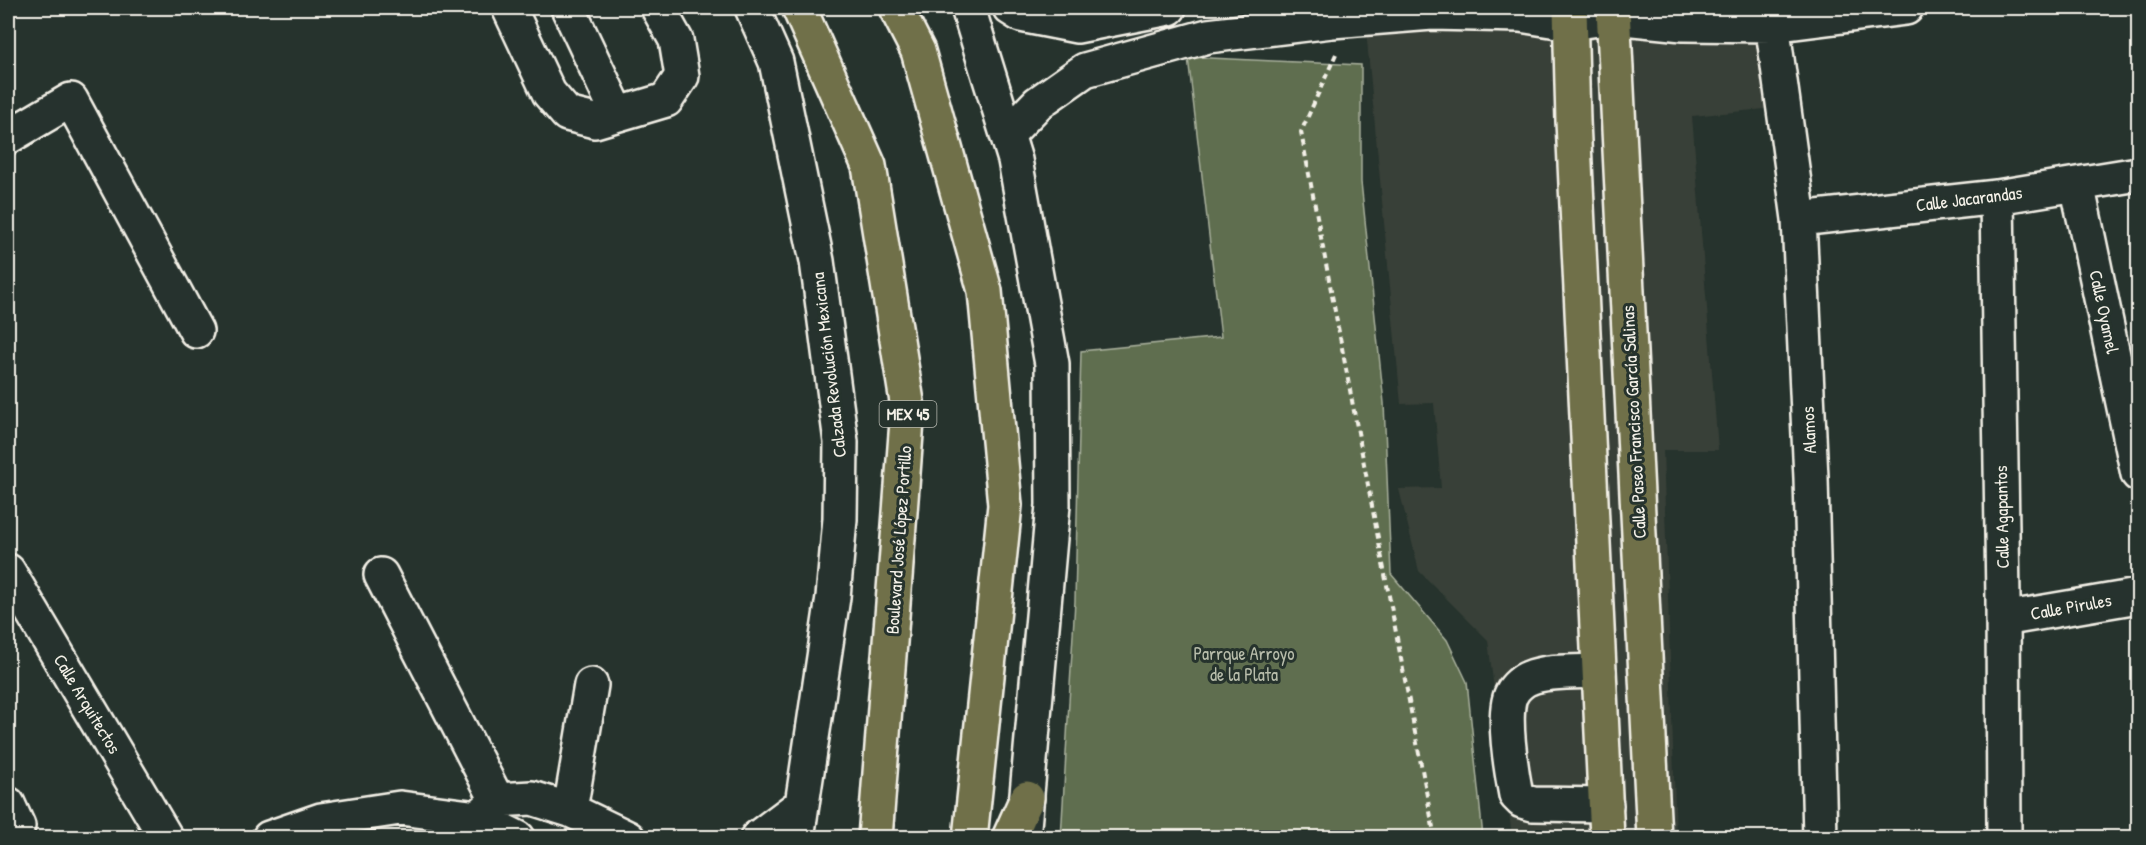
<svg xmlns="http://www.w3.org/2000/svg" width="2146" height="845" font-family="'Patrick Hand',sans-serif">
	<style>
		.built { fill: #394038 }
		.green { fill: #5e6e50; stroke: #a9b09c; stroke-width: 1.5 }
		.building { fill: #665d50; stroke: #f4f1e8; stroke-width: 1.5 }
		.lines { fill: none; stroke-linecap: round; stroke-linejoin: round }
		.minor-casing { stroke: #f4f1e8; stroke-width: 38 }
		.major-casing { stroke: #f4f1e8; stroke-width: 38 }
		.path { stroke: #f4f1e8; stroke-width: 4; stroke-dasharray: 6 4.5; stroke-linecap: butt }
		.minor { stroke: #26332d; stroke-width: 33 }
		.major { stroke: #6f704a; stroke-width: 33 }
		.labels { text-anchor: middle; stroke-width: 6; stroke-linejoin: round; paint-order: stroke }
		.shield { fill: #26332d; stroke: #b6b8b0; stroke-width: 1.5 }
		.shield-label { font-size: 16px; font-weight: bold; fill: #f4f1e8 }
		.street-label { font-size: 18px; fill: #f4f1e8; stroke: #26332d }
		.park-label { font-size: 18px; fill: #b8bdab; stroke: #26332d }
	</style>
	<rect width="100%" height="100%" fill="#26332d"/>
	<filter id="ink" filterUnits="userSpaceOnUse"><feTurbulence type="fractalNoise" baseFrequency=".0167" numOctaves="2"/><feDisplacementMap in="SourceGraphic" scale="12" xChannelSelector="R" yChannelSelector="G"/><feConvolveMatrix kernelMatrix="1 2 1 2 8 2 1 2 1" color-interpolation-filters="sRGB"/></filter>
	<g filter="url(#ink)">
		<!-- built -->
		<path class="built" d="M 1365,19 L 1658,39 L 1772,25 L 1785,107 L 1692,116 L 1718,450 L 1663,450 L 1676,837 L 1512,837 L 1488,640 L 1419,571 L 1399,489 L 1441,488 L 1434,403 L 1401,404 Z"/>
		<!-- green -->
		<path class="green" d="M 1188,57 L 1361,65 L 1361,182 L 1384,403 L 1391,574 L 1447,640 L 1467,682 L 1483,837 L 1061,838 L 1075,601 L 1081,351 L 1221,337 Z"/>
		<!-- building -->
		<path class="building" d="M 427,833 L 444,838 L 380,838 L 384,837 Z"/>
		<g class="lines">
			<defs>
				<path id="minor" d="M 509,8 L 549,93 L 567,114 L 595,121 L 666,100 L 682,76 L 676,40 L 658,8
					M 568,8 L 618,114
					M 752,8 L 776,62 L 817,261 L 841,442 L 840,519 L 833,597 L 797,838
					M 968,8 L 1015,160 L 1052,364 L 1053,505 L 1024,827
					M 1010,8 L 1021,15 L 1077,26 L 1169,8
					M 1770,8 L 1799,219 L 1811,478 L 1820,838
					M 1007,135 L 1038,103 L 1085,70 L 1208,36 L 1332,21 L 1432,13 L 1520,15 L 1570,23 L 1614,17 L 1683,24 L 1772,25 L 1906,8
					M 8,137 L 71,100 L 196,331
					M 2077,184 L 2138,474
					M 1997,197 L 2003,599 L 2004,838
					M 1799,219 L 1997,197 L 2138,174
					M 8,571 L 166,838
					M 381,575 L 497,800
					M 2003,619 L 2138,596
					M 1599,671 C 1581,672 1546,670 1529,678 C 1523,680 1515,687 1512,693 C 1501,709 1512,774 1516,795 L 1522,801 L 1533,804 L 1606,805
					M 8,804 L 18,826 L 8,832
					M 570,810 L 591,685
					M 481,815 L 497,800 L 532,798 L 570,810 L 628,838
					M 269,838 L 321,820 L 400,808 L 478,818 L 518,838
					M 757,838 L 801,805"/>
				<path id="major" d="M 799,8 L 869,166 L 908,408 L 875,838
					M 896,8 L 918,51 L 985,291 L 1005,505 L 970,838
					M 1570,8 L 1573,121 L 1607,838
					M 1613,8 L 1654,838
					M 1009,838 L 1027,798"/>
			</defs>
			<!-- minor casing -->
			<use href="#minor" class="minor-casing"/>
			<!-- major casing -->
			<use href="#major" class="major-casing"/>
			<!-- path -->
			<path class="path" d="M 1336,54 L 1301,132 L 1435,838"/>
			<!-- minor -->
			<use href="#minor" class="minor"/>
			<!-- major -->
			<use href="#major" class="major"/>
		</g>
	</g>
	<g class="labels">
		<!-- shield labels -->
		<rect class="shield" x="879.5" y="401" width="57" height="26" rx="4.5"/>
		<g class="shield-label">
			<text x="908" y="420">MEX 45</text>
		</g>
		<!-- street labels -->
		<g class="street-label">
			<text transform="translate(1969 199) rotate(-7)" y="6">Calle Jacarandas</text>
			<text transform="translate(2104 312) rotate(78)" y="6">Calle Oyamel</text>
			<text transform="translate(829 365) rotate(-97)" y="6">Calzada Revolución Mexicana</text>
			<text transform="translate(1634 422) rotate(-93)" y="6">Calle Paseo Francisco García Salinas</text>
			<text transform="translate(1809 430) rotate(-93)" y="6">Alamos</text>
			<text transform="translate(2002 517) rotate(-91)" y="6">Calle Agapantos</text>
			<text transform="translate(899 540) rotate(-86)" y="6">Boulevard José López Portillo</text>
			<text transform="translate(2071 607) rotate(-10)" y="6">Calle Pirules</text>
			<text transform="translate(87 704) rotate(59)" y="6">Calle Arquitectos</text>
		</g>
		<!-- park labels -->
		<g class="park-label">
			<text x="1244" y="660">Parrque Arroyo<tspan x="1244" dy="21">de la Plata</tspan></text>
		</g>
	</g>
	<!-- margin -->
	<rect width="2146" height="845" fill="none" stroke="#26332d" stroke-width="30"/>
	<rect x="15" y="15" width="2116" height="815" fill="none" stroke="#f4f1e8" stroke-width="2" filter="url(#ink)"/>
</svg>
